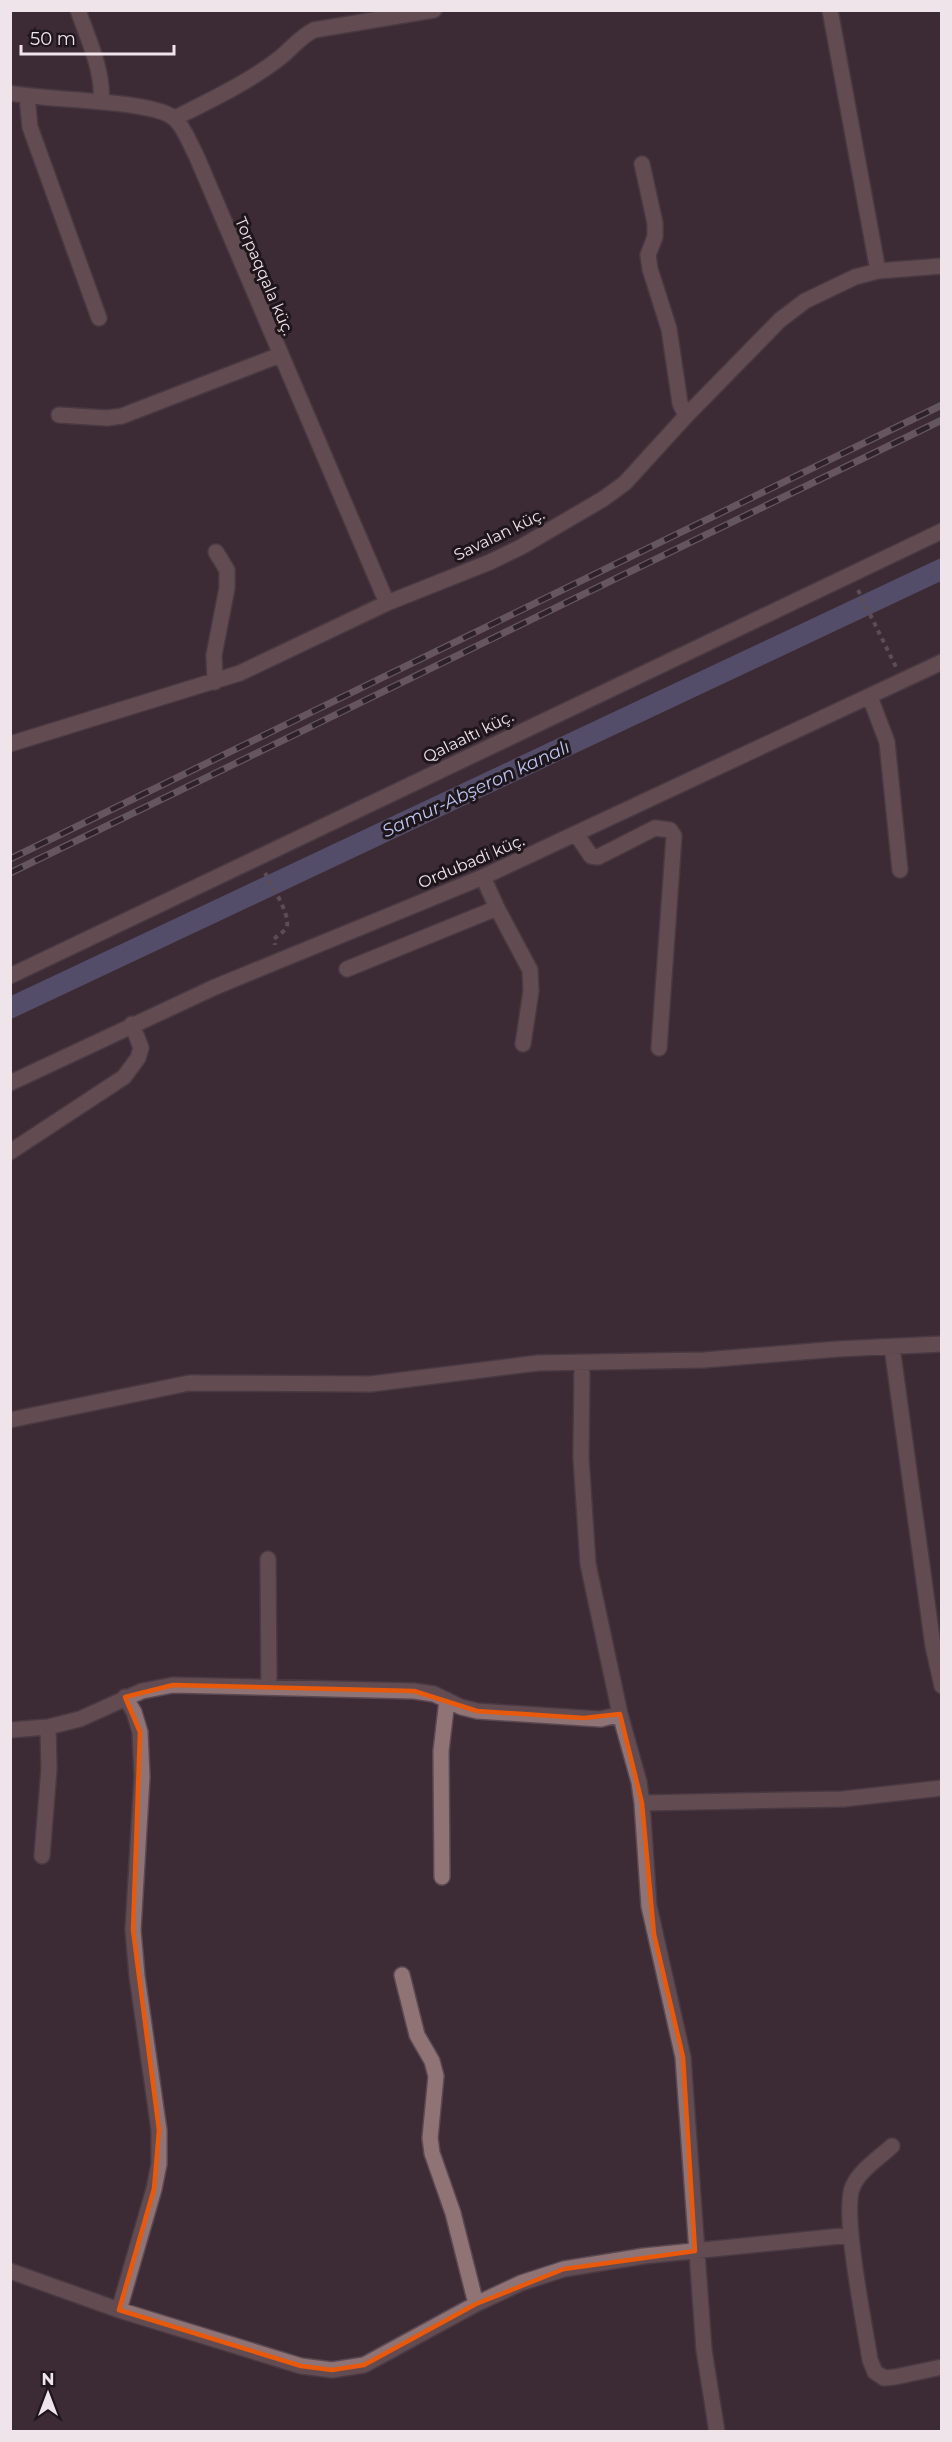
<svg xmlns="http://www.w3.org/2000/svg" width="952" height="2442" font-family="Montserrat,sans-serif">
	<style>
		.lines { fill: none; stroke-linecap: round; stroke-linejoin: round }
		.canal { stroke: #7177ab; stroke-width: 21 }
		.minor-casing { stroke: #5a4952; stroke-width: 18 }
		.path { stroke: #84747d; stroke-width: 4; stroke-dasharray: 4.5 4.5; stroke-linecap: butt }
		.minor { stroke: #907374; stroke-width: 15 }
		.rail-casing { stroke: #988991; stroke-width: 7 }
		.rail { stroke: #1e161b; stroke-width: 4.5; stroke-dasharray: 14; stroke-linecap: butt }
		.marked { fill: none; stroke: #e8590c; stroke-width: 4.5; stroke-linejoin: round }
		.labels { text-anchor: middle; stroke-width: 6; stroke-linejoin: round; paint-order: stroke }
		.street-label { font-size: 16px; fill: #f0e4eb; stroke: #1e161b }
		.water-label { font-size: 18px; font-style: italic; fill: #bdc4f3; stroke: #1e161b }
	</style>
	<rect width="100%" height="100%" fill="#3d2b35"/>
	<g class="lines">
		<!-- canal -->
		<path class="canal" d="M 10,1008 L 942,569"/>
		<defs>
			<path id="minor" d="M 78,10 C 88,39 104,72 101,102
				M 830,10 L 878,271
				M 10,93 C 45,101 154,99 175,119 C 184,127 190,144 196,155 L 387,603
				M 27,97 L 30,127 L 99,318
				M 175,118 C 209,101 251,81 281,57 C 293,47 300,37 314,30 L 434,10
				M 642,164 L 655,223 L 655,237 L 648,255 L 650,269 L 669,329 L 680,403 L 686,416
				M 59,415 L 107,418 L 122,416 L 280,355
				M 215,682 L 214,655 L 227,588 L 227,570 L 216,552
				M 870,697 L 887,742 L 900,870
				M 10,744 L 240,673 L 387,603 L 490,562 L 521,547 L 603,499 L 625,483 L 686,416 L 780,320 L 805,301 L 855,277 L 878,271 L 942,266
				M 576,834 L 591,856 L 598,857 L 655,828 L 670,830 L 674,836 L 659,1048
				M 483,877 L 497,908 L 530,970 L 531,991 L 523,1044
				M 347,969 L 497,908
				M 10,976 L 942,531
				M 10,1083 L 215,987 L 483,877 L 942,662
				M 10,1152 L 124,1077 L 138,1058 L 141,1048 L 132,1024
				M 892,1347 L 933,1646 L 942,1686
				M 582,1363 L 581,1458 L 588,1564 L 620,1714 L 639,1782 L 642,1803 L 649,1906 L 683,2057 L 704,2350 L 717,2432
				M 10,1420 L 189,1383 L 371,1384 L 538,1363 L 704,1360 L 838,1349 L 942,1344
				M 268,1559 L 269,1687
				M 10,1730 L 48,1727 L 80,1719 L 142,1691 L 173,1685 L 414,1691 L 434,1694 L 461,1707 L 477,1711 L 584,1718 L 601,1719 L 620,1714
				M 642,1803 L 843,1799 L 942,1788
				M 42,1856 L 49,1769 L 48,1727
				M 442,1877 L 441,1751 L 447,1700
				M 402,1975 L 417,2035 L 432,2061 L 436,2076 L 430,2138 L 432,2153 L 453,2213 L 476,2304
				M 892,2146 C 879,2158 860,2170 853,2186 C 841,2211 865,2326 870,2360 L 875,2372 L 884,2378 L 895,2377 L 942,2367
				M 10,2271 L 119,2310 L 301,2366 L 332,2370 L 364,2365 L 476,2304 L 521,2283 L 564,2269 L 644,2256 L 851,2235
				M 119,2310 L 154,2189 L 159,2164 L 159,2130 L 137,1976 L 133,1930 L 142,1777 L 140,1732 L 134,1712 L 125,1697"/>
		</defs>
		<!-- minor casing -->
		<use href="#minor" class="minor-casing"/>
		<!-- path -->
		<path class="path" d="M 858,590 L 896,667
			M 265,873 C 271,884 290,914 287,926 C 286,931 278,935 274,939 L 275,945"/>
		<!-- minor -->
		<use href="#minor" class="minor"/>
		<defs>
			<path id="rail" d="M 10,859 L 942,405
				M 10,873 L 942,420"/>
		</defs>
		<!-- rail casing -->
		<use href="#rail" class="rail-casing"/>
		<!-- rail -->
		<use href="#rail" class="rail"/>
	</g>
	<!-- marked area -->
	<path d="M0 0H952V2442H0ZM 173,1685 L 414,1691 L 477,1711 L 584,1718 L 620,1714 L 642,1803 L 654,1934 L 683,2057 L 695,2251 L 564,2269 L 476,2304 L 364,2365 L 332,2370 L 301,2366 L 119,2310 L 154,2189 L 159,2130 L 133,1930 L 140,1732 L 125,1697 Z" fill="#3d2b35" fill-opacity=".55" fill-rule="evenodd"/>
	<path class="marked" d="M 173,1685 L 414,1691 L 477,1711 L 584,1718 L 620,1714 L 642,1803 L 654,1934 L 683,2057 L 695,2251 L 564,2269 L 476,2304 L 364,2365 L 332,2370 L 301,2366 L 119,2310 L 154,2189 L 159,2130 L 133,1930 L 140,1732 L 125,1697 Z"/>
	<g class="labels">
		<!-- street labels -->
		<g class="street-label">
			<text transform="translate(265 276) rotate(67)" y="6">Torpaqqala küç.</text>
			<text transform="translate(499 534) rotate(-26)" y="6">Savalan küç.</text>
			<text transform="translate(468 736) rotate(-26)" y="6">Qalaaltı küç.</text>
			<text transform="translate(471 861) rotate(-23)" y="6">Ordubadi küç.</text>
		</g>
		<!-- water labels -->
		<g class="water-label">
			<text transform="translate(476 789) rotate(-25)" y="6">Samur-Abşeron kanalı</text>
		</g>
	</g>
	<!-- border -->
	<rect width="952" height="2442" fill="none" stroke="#f0e4eb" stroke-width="24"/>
	<!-- north arrow -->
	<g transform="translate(48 2394)" stroke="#1e161b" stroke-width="4.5" paint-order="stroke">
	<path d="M0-4.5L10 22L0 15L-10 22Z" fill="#f0e4eb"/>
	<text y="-9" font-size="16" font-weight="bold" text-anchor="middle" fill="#f0e4eb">N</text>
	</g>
	<!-- scale -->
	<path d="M21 45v9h153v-9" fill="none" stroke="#f0e4eb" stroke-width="3"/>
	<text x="30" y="45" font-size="18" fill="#f0e4eb" stroke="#1e161b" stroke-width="4.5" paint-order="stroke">50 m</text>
</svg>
